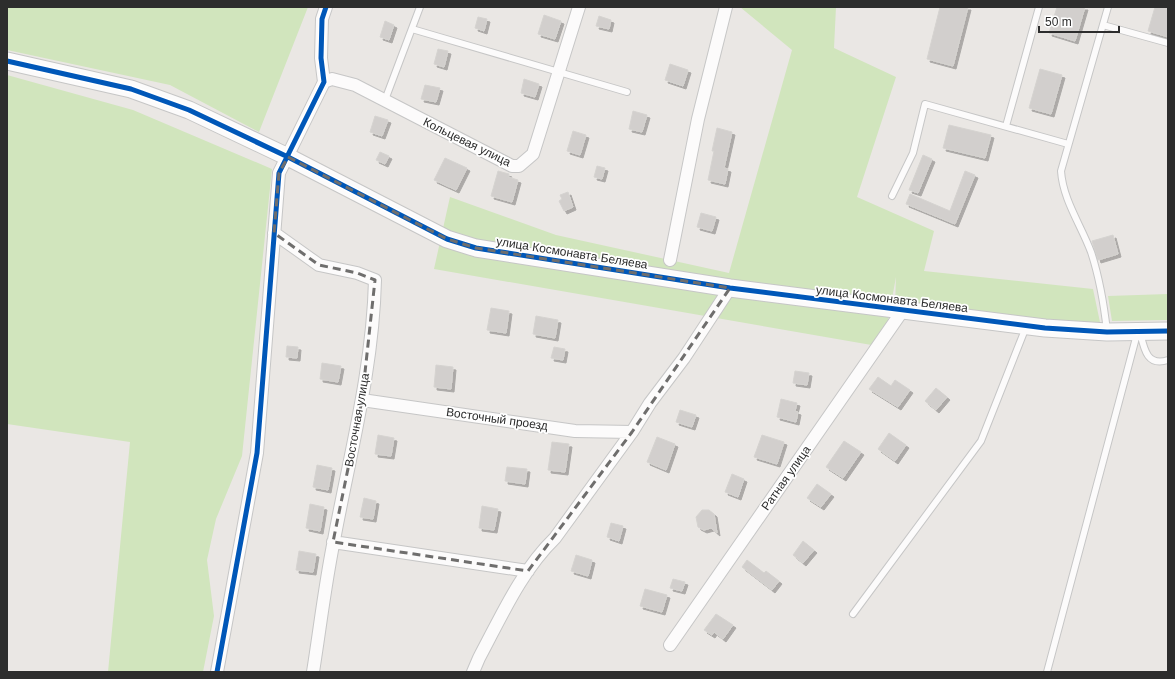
<svg xmlns="http://www.w3.org/2000/svg" width="1175" height="679" font-family="Arial,sans-serif">
	<style>
		.green { fill: #d1e5bd }
		.building { fill: #d2cfcd; stroke: #d5d3d0; filter: url(#shadow) }
		.lines { fill: none; stroke-linecap: round; stroke-linejoin: round }
		.lane-casing { stroke: #c6c6c6; stroke-width: 8 }
		.street-casing { stroke: #c6c6c6; stroke-width: 14 }
		.secondary-casing { stroke: #c6c6c6; stroke-width: 19 }
		.lane { stroke: #fcfbfb; stroke-width: 6 }
		.street { stroke: #fcfbfb; stroke-width: 12 }
		.secondary { stroke: #fcfbfb; stroke-width: 17 }
		.cycleway-casing { stroke: #fff; stroke-width: 8 }
		.cycleway { stroke: #0057b8; stroke-width: 5 }
		.marked { fill: none; stroke: #6f6e6d; stroke-width: 3; stroke-dasharray: 8 5; stroke-linejoin: round }
		.labels { text-anchor: middle; stroke-width: 3.5; stroke-linejoin: round; paint-order: stroke }
		.street-label { font-size: 12px; fill: #2d2d2d; stroke: #fff }
	</style>
	<defs>
		<filter id="shadow"><feDropShadow dx="3" dy="3" stdDeviation="0" flood-color="#0004"/></filter>
	</defs>
	<rect width="100%" height="100%" fill="#eae7e4"/>
	<!-- green -->
	<path class="green" d="M 7,7 L 308,7 L 259,132 L 170,85 L 7,50 Z
		M 740,7 L 836,7 L 834,48 L 896,77 L 857,197 L 934,231 L 924,271 L 1093,289 L 1101,327 L 895,305 L 896,277 L 883,347 L 434,269 L 450,197 L 556,235 L 729,273 L 792,50 Z
		M 7,75 L 133,110 L 272,169 L 242,456 L 216,519 L 207,560 L 214,616 L 203,672 L 108,672 L 130,442 L 7,424 Z
		M 1168,294 L 1168,320 L 1112,321 L 1108,296 Z"/>
	<!-- building -->
	<path class="building" d="M 940,7 L 968,7 L 953,66 L 927,59 Z
		M 1057,7 L 1085,7 L 1075,41 L 1049,33 Z
		M 1155,7 L 1168,7 L 1168,37 L 1148,31 Z
		M 544,15 L 561,21 L 555,39 L 538,34 Z
		M 599,16 L 611,20 L 609,29 L 596,26 Z
		M 478,17 L 487,19 L 484,31 L 475,28 Z
		M 385,21 L 394,25 L 389,40 L 380,37 Z
		M 438,49 L 448,51 L 444,67 L 434,64 Z
		M 670,64 L 688,70 L 683,86 L 665,80 Z
		M 1040,69 L 1062,75 L 1051,114 L 1029,108 Z
		M 524,79 L 539,84 L 535,97 L 521,93 Z
		M 425,85 L 440,88 L 436,102 L 421,99 Z
		M 633,111 L 647,115 L 642,132 L 629,129 Z
		M 375,116 L 388,120 L 382,136 L 370,132 Z
		M 949,125 L 991,135 L 985,158 L 943,148 Z
		M 717,128 L 732,132 L 724,168 L 728,169 L 725,184 L 708,180 L 714,151 L 712,151 Z
		M 573,131 L 586,135 L 580,155 L 567,151 Z
		M 380,152 L 389,156 L 385,164 L 376,160 Z
		M 923,155 L 932,159 L 918,193 L 909,190 Z
		M 445,158 L 467,168 L 456,190 L 434,180 Z
		M 597,166 L 605,168 L 602,179 L 594,177 Z
		M 498,171 L 509,174 L 508,177 L 518,180 L 512,202 L 491,196 Z
		M 965,171 L 975,175 L 955,224 L 906,204 L 910,194 L 950,211 Z
		M 568,192 L 573,207 L 564,211 L 559,201 L 562,199 L 560,195 Z
		M 701,213 L 716,217 L 712,231 L 697,227 Z
		M 1113,235 L 1118,254 L 1098,260 L 1092,241 Z
		M 491,308 L 509,311 L 506,333 L 487,330 Z
		M 536,316 L 558,320 L 555,338 L 533,334 Z
		M 287,346 L 298,347 L 297,358 L 286,357 Z
		M 554,347 L 565,349 L 563,360 L 551,358 Z
		M 322,363 L 341,366 L 338,382 L 320,379 Z
		M 436,365 L 453,367 L 451,389 L 434,387 Z
		M 795,371 L 809,373 L 807,385 L 793,383 Z
		M 878,377 L 891,386 L 895,380 L 910,390 L 898,407 L 869,389 Z
		M 936,388 L 947,397 L 936,410 L 925,401 Z
		M 781,399 L 797,403 L 795,411 L 798,412 L 796,422 L 777,417 Z
		M 680,410 L 696,415 L 692,427 L 676,422 Z
		M 889,433 L 906,445 L 895,461 L 878,449 Z
		M 378,435 L 394,438 L 391,456 L 375,454 Z
		M 762,435 L 784,442 L 777,464 L 754,457 Z
		M 657,437 L 675,444 L 666,470 L 647,462 Z
		M 844,441 L 861,452 L 843,478 L 826,467 Z
		M 552,442 L 569,444 L 565,472 L 548,470 Z
		M 317,465 L 332,468 L 328,490 L 313,487 Z
		M 507,467 L 527,469 L 525,484 L 505,481 Z
		M 732,474 L 744,479 L 738,497 L 725,492 Z
		M 817,484 L 831,494 L 821,507 L 807,498 Z
		M 364,498 L 376,501 L 373,519 L 360,517 Z
		M 310,504 L 324,507 L 320,531 L 306,528 Z
		M 482,506 L 498,509 L 494,530 L 479,528 Z
		M 702,510 L 709,510 L 714,514 L 717,533 L 711,528 L 704,530 L 698,527 L 696,517 Z
		M 611,523 L 623,526 L 619,541 L 607,537 Z
		M 803,541 L 814,550 L 803,563 L 793,555 Z
		M 299,551 L 316,554 L 313,572 L 296,570 Z
		M 576,555 L 592,560 L 588,576 L 571,571 Z
		M 747,560 L 764,573 L 766,571 L 779,581 L 772,590 L 742,567 Z
		M 673,579 L 685,582 L 682,591 L 670,588 Z
		M 645,589 L 667,595 L 662,612 L 640,606 Z
		M 716,614 L 733,625 L 723,639 L 714,632 L 712,635 L 704,630 Z"/>
	<g class="lines">
		<defs>
			<path id="lane" d="M 1103,25 L 1168,43
				M 412,29 L 627,92
				M 385,100 L 420,7
				M 1006,126 L 1039,7
				M 892,196 L 913,153 L 925,104 L 1068,144
				M 1107,331 C 1104,305 1099,276 1091,252 C 1081,225 1063,200 1061,171 L 1108,7
				M 1140,332 C 1144,349 1147,367 1168,360
				M 853,614 L 981,441 L 1026,327
				M 1047,672 L 1137,334"/>
			<path id="street" d="M 324,82 L 332,79 L 355,85 L 512,166 L 519,166 L 533,154 L 579,7
				M 274,233 L 319,265 L 357,273 L 375,280 C 373,368 350,454 334,540 C 325,584 320,628 313,672
				M 670,260 L 698,119 L 726,7
				M 362,400 L 575,431 L 632,432
				M 333,542 L 528,571
				M 670,645 L 903,310
				M 217,672 L 257,453 L 279,173 L 324,82 L 321,58 L 322,19 L 326,7
				M 473,672 L 479,658 C 501,617 521,571 555,538 L 632,432 L 650,403 L 684,358 L 730,288"/>
			<path id="secondary" d="M 7,61 L 131,89 L 189,110 L 288,157 L 447,239 L 476,248 L 730,288 L 1045,328 L 1107,332 L 1168,331"/>
		</defs>
		<!-- lane casing -->
		<use href="#lane" class="lane-casing"/>
		<!-- street casing -->
		<use href="#street" class="street-casing"/>
		<!-- secondary casing -->
		<use href="#secondary" class="secondary-casing"/>
		<!-- lane -->
		<use href="#lane" class="lane"/>
		<!-- street -->
		<use href="#street" class="street"/>
		<!-- secondary -->
		<use href="#secondary" class="secondary"/>
		<defs>
			<path id="cycleway" d="M 7,61 L 131,89 L 189,110 L 288,157 L 447,239 L 476,248 L 730,288 L 1045,328 L 1107,332 L 1168,331
				M 217,672 L 257,453 L 279,173 L 324,82 L 321,58 L 322,19 L 326,7"/>
		</defs>
		<!-- cycleway casing -->
		<use href="#cycleway" class="cycleway-casing"/>
		<!-- cycleway -->
		<use href="#cycleway" class="cycleway"/>
	</g>
	<!-- marked area -->
	<path class="marked" d="M 288,157 L 447,239 L 476,248 L 730,288 L 632,432 L 528,571 L 333,542 L 362,400 L 375,280 L 357,273 L 319,265 L 274,233 L 279,173 Z"/>
	<g class="labels">
		<!-- street labels -->
		<g class="street-label">
			<text transform="translate(467 142) rotate(26)" y="4">Кольцевая улица</text>
			<text transform="translate(572 253) rotate(9)" y="4">улица Космонавта Беляева</text>
			<text transform="translate(892 299) rotate(7)" y="4">улица Космонавта Беляева</text>
			<text transform="translate(497 419) rotate(8)" y="4">Восточный проезд</text>
			<text transform="translate(357 420) rotate(-80)" y="4">Восточная улица</text>
			<text transform="translate(786 478) rotate(-55)" y="4">Ратная улица</text>
		</g>
	</g>
	<!-- border -->
	<rect width="1175" height="679" fill="none" stroke="#2d2d2d" stroke-width="16"/>
	<!-- scale -->
	<path d="M1039 26v6h80v-6" fill="none" stroke="#2d2d2d" stroke-width="2"/>
	<text x="1045" y="26" font-size="12" fill="#2d2d2d" stroke="#ffffff" stroke-width="3" paint-order="stroke">50 m</text>
</svg>
